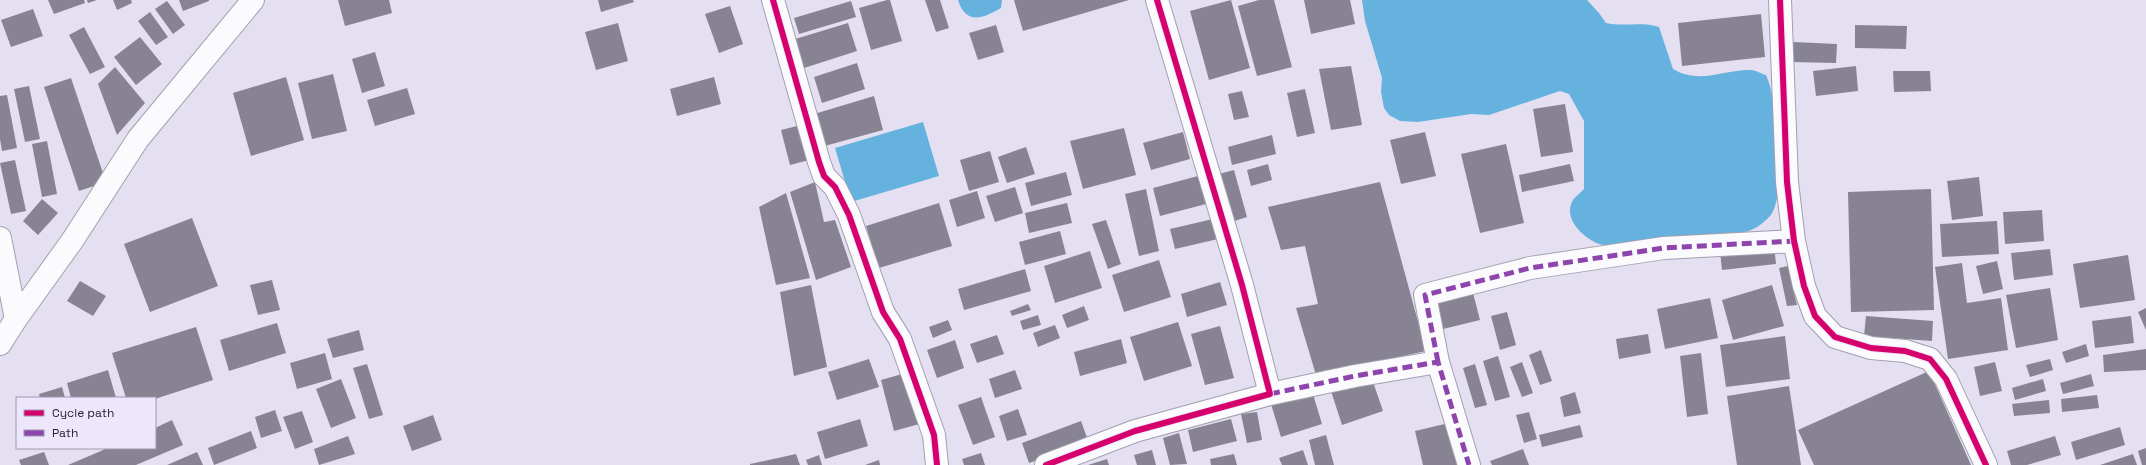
<svg xmlns="http://www.w3.org/2000/svg" width="2146" height="465" font-family="'Space Grotesk',sans-serif">
	<style>
		.water { fill: #65b2df }
		.building { fill: #888393 }
		.lines { fill: none; stroke-linecap: round; stroke-linejoin: round }
		.minor-casing { stroke: #a39fb0; stroke-width: 24 }
		.minor { stroke: #fbfafd; stroke-width: 22 }
		.quiet { stroke: #8e44ad; stroke-width: 5; stroke-dasharray: 10 5; stroke-linecap: butt }
		.cycleway-casing { stroke: #ece7fd; stroke-width: 8 }
		.cycleway { stroke: #d6006c; stroke-width: 6 }
	</style>
	<rect width="100%" height="100%" fill="#e4e0f1"/>
	<!-- water -->
	<path class="water" d="M 958,0 L 1002,0 L 1001,8 C 982,19 966,25 958,0 Z
		M 1362,0 L 1587,0 L 1599,13 L 1606,23 C 1624,27 1642,21 1659,27 L 1673,69 C 1700,85 1724,69 1752,70 C 1757,71 1762,74 1766,75 C 1778,101 1787,191 1771,215 C 1767,219 1762,224 1757,227 C 1743,237 1684,240 1665,241 C 1651,242 1609,248 1599,244 C 1583,238 1562,218 1573,200 C 1576,196 1581,192 1584,189 L 1584,121 L 1569,94 L 1560,91 L 1489,115 L 1471,114 L 1418,122 L 1400,121 L 1389,115 L 1384,108 L 1381,92 L 1382,78 L 1365,21 Z
		M 923,122 L 939,176 L 851,202 L 835,148 Z"/>
	<!-- building -->
	<path class="building" d="M 48,0 L 84,0 L 85,3 L 54,14 Z
		M 87,0 L 97,0 L 88,3 Z
		M 113,0 L 131,0 L 132,3 L 117,10 Z
		M 179,0 L 209,0 L 209,1 L 183,11 Z
		M 338,0 L 389,0 L 392,13 L 345,26 Z
		M 598,0 L 633,0 L 634,2 L 601,12 Z
		M 887,0 L 890,0 L 902,41 L 871,50 L 859,8 Z
		M 925,0 L 940,0 L 949,28 L 936,32 Z
		M 1014,0 L 1129,0 L 1023,31 Z
		M 1231,0 L 1250,68 L 1209,80 L 1190,11 Z
		M 1259,0 L 1274,0 L 1292,67 L 1257,76 L 1238,6 Z
		M 1304,0 L 1350,0 L 1355,24 L 1311,34 Z
		M 167,1 L 185,25 L 173,34 L 155,9 Z
		M 851,1 L 856,17 L 799,34 L 794,18 Z
		M 730,6 L 743,44 L 719,53 L 705,14 Z
		M 33,9 L 43,36 L 11,47 L 1,20 Z
		M 150,12 L 168,37 L 156,45 L 138,21 Z
		M 1761,14 L 1765,57 L 1682,66 L 1678,23 Z
		M 618,23 L 628,61 L 596,70 L 585,32 Z
		M 848,23 L 857,51 L 801,69 L 792,40 Z
		M 996,25 L 1004,52 L 978,60 L 969,33 Z
		M 1855,25 L 1907,26 L 1906,49 L 1855,48 Z
		M 84,27 L 105,67 L 90,74 L 69,35 Z
		M 140,37 L 162,64 L 136,85 L 114,57 Z
		M 1793,42 L 1837,44 L 1836,63 L 1792,62 Z
		M 375,52 L 385,86 L 362,93 L 352,59 Z
		M 857,63 L 865,89 L 822,103 L 814,77 Z
		M 1351,66 L 1362,125 L 1331,130 L 1319,69 Z
		M 1856,66 L 1858,91 L 1816,96 L 1813,71 Z
		M 115,67 L 145,103 L 117,135 L 98,84 Z
		M 1893,71 L 1930,71 L 1931,91 L 1894,92 Z
		M 333,74 L 347,131 L 312,139 L 298,83 Z
		M 286,77 L 304,140 L 251,156 L 233,93 Z
		M 714,77 L 721,104 L 677,116 L 670,89 Z
		M 71,78 L 106,182 L 79,191 L 44,87 Z
		M 29,86 L 40,139 L 25,142 L 14,89 Z
		M 407,88 L 415,114 L 375,126 L 367,100 Z
		M 1305,89 L 1315,133 L 1297,137 L 1287,93 Z
		M 1242,91 L 1249,117 L 1234,120 L 1228,94 Z
		M 7,95 L 17,148 L 2,151 L 0,139 L 0,96 Z
		M 874,96 L 883,130 L 821,147 L 811,115 Z
		M 1565,104 L 1573,152 L 1541,157 L 1533,109 Z
		M 805,124 L 813,159 L 790,165 L 781,130 Z
		M 1124,128 L 1136,175 L 1083,189 L 1070,141 Z
		M 1183,132 L 1190,159 L 1151,170 L 1143,143 Z
		M 1425,132 L 1436,176 L 1401,184 L 1390,140 Z
		M 1272,135 L 1276,154 L 1232,165 L 1228,147 Z
		M 47,141 L 57,194 L 42,197 L 32,144 Z
		M 1506,144 L 1524,223 L 1480,233 L 1461,154 Z
		M 1026,147 L 1035,174 L 1007,183 L 998,157 Z
		M 990,151 L 999,182 L 969,191 L 960,160 Z
		M 15,160 L 26,211 L 11,214 L 0,163 Z
		M 1268,164 L 1272,180 L 1251,186 L 1247,170 Z
		M 1570,164 L 1574,181 L 1522,192 L 1519,175 Z
		M 1234,170 L 1247,217 L 1228,223 L 1215,175 Z
		M 1066,172 L 1072,195 L 1031,206 L 1025,183 Z
		M 1198,176 L 1206,204 L 1160,216 L 1153,188 Z
		M 1979,177 L 1983,216 L 1952,220 L 1947,181 Z
		M 815,182 L 824,222 L 835,220 L 851,267 L 816,280 L 790,192 Z
		M 1380,182 L 1426,351 L 1316,375 L 1296,308 L 1318,304 L 1305,246 L 1281,250 L 1268,207 Z
		M 1015,187 L 1023,213 L 995,222 L 986,196 Z
		M 1146,189 L 1159,251 L 1139,256 L 1125,194 Z
		M 1931,189 L 1934,310 L 1851,312 L 1848,192 Z
		M 977,191 L 985,218 L 957,227 L 949,200 Z
		M 786,193 L 810,278 L 776,285 L 759,207 Z
		M 42,199 L 58,213 L 38,235 L 23,221 Z
		M 939,203 L 952,246 L 879,268 L 866,226 Z
		M 1067,203 L 1072,223 L 1029,233 L 1025,213 Z
		M 2042,210 L 2044,241 L 2005,244 L 2003,212 Z
		M 192,218 L 218,286 L 150,312 L 124,244 Z
		M 1213,219 L 1218,239 L 1175,249 L 1170,229 Z
		M 1106,220 L 1121,264 L 1108,269 L 1092,224 Z
		M 1997,221 L 1999,254 L 1942,257 L 1940,224 Z
		M 1060,231 L 1066,254 L 1025,265 L 1019,242 Z
		M 1774,245 L 1776,264 L 1722,270 L 1720,251 Z
		M 2050,249 L 2053,275 L 2014,280 L 2011,253 Z
		M 1090,251 L 1102,288 L 1055,303 L 1044,266 Z
		M 2128,255 L 2135,300 L 2080,308 L 2073,264 Z
		M 1159,260 L 1171,297 L 1124,312 L 1112,275 Z
		M 1997,261 L 2003,289 L 1983,294 L 1976,266 Z
		M 1962,263 L 1967,303 L 2001,298 L 2008,350 L 1948,359 L 1935,267 Z
		M 1788,266 L 1797,305 L 1787,306 L 1779,268 Z
		M 1025,269 L 1031,291 L 964,310 L 958,289 Z
		M 272,280 L 280,310 L 258,315 L 250,285 Z
		M 80,281 L 106,296 L 93,316 L 67,301 Z
		M 1220,282 L 1227,305 L 1187,317 L 1181,294 Z
		M 811,285 L 827,367 L 794,376 L 780,292 Z
		M 1471,285 L 1480,320 L 1435,331 L 1427,296 Z
		M 1772,285 L 1784,326 L 1733,340 L 1722,300 Z
		M 2050,288 L 2058,340 L 2016,348 L 2006,295 Z
		M 1710,298 L 1718,338 L 1665,349 L 1657,309 Z
		M 1028,304 L 1031,310 L 1012,316 L 1010,311 Z
		M 1084,306 L 1089,320 L 1067,328 L 1062,315 Z
		M 2146,308 L 2146,330 L 2138,312 Z
		M 1507,312 L 1516,345 L 1500,350 L 1491,316 Z
		M 1038,315 L 1041,325 L 1023,330 L 1020,321 Z
		M 1866,316 L 1933,321 L 1932,341 L 1864,336 Z
		M 2131,316 L 2134,343 L 2095,348 L 2092,321 Z
		M 948,320 L 952,330 L 933,338 L 929,327 Z
		M 1178,322 L 1192,366 L 1144,381 L 1130,337 Z
		M 277,323 L 286,353 L 229,371 L 220,340 Z
		M 1055,325 L 1060,338 L 1038,347 L 1033,333 Z
		M 1220,326 L 1234,378 L 1205,385 L 1191,334 Z
		M 196,327 L 213,380 L 155,399 L 126,398 L 112,353 Z
		M 359,330 L 364,350 L 333,358 L 327,339 Z
		M 1648,334 L 1651,353 L 1619,359 L 1616,339 Z
		M 997,335 L 1004,354 L 977,363 L 970,344 Z
		M 1785,336 L 1790,379 L 1726,387 L 1720,345 Z
		M 1121,339 L 1127,363 L 1080,376 L 1074,352 Z
		M 955,340 L 964,368 L 937,378 L 927,350 Z
		M 2086,344 L 2089,356 L 2066,363 L 2062,352 Z
		M 2146,349 L 2146,370 L 2104,372 L 2103,355 Z
		M 1541,350 L 1552,381 L 1540,385 L 1529,355 Z
		M 325,353 L 332,379 L 297,389 L 290,363 Z
		M 1701,353 L 1708,414 L 1687,417 L 1680,356 Z
		M 1498,356 L 1510,397 L 1495,401 L 1483,361 Z
		M 869,359 L 879,387 L 837,400 L 828,372 Z
		M 2050,359 L 2053,370 L 2030,377 L 2026,365 Z
		M 1522,362 L 1533,393 L 1522,397 L 1510,367 Z
		M 1995,362 L 2002,391 L 1980,396 L 1974,367 Z
		M 367,364 L 383,415 L 369,419 L 353,368 Z
		M 1475,364 L 1487,405 L 1475,408 L 1463,368 Z
		M 108,370 L 116,398 L 71,398 L 67,383 Z
		M 1015,370 L 1022,389 L 995,398 L 989,379 Z
		M 1929,371 L 1971,465 L 1814,465 L 1798,430 Z
		M 909,372 L 923,423 L 894,431 L 881,380 Z
		M 2091,374 L 2094,386 L 2063,394 L 2060,383 Z
		M 341,379 L 356,418 L 331,428 L 316,389 Z
		M 1372,379 L 1383,411 L 1342,425 L 1331,391 Z
		M 2043,379 L 2046,391 L 2015,400 L 2012,388 Z
		M 1789,386 L 1801,465 L 1737,465 L 1727,396 Z
		M 62,387 L 65,398 L 40,398 L 39,394 Z
		M 1312,391 L 1322,424 L 1281,437 L 1271,404 Z
		M 1575,392 L 1581,413 L 1564,417 L 1560,397 Z
		M 2097,395 L 2099,408 L 2062,412 L 2061,399 Z
		M 981,397 L 995,437 L 973,445 L 958,405 Z
		M 2049,400 L 2050,413 L 2014,416 L 2012,404 Z
		M 1018,409 L 1027,435 L 1007,441 L 999,416 Z
		M 275,410 L 282,431 L 261,438 L 255,417 Z
		M 302,411 L 313,442 L 295,449 L 283,417 Z
		M 1257,412 L 1262,440 L 1247,443 L 1241,414 Z
		M 1529,412 L 1537,439 L 1524,443 L 1516,415 Z
		M 433,415 L 442,440 L 412,451 L 403,426 Z
		M 860,419 L 868,446 L 825,459 L 817,432 Z
		M 1231,419 L 1237,441 L 1193,452 L 1188,430 Z
		M 172,420 L 183,445 L 136,465 L 68,465 L 108,448 L 155,448 L 155,428 Z
		M 1081,421 L 1089,443 L 1029,463 L 1022,443 Z
		M 1449,423 L 1460,465 L 1423,465 L 1415,431 Z
		M 1580,425 L 1583,437 L 1542,447 L 1539,435 Z
		M 2120,427 L 2125,445 L 2076,460 L 2071,442 Z
		M 251,431 L 257,448 L 214,465 L 208,448 Z
		M 1179,433 L 1187,464 L 1170,465 L 1163,438 Z
		M 1326,435 L 1334,465 L 1315,465 L 1309,440 Z
		M 348,436 L 355,454 L 319,465 L 314,449 Z
		M 2055,436 L 2061,455 L 2027,465 L 2011,465 L 2007,451 Z
		M 2146,448 L 2146,465 L 2142,465 L 2138,451 Z
		M 1523,449 L 1529,465 L 1492,465 L 1490,461 Z
		M 1152,450 L 1156,465 L 1137,465 L 1134,455 Z
		M 1303,450 L 1308,465 L 1282,465 L 1279,458 Z
		M 44,452 L 49,465 L 21,465 L 19,460 Z
		M 197,452 L 203,465 L 167,465 Z
		M 981,453 L 985,465 L 964,465 L 962,459 Z
		M 796,454 L 800,465 L 750,465 L 750,464 Z
		M 1234,454 L 1237,465 L 1211,465 L 1210,459 Z
		M 2133,454 L 2137,465 L 2100,465 Z
		M 819,455 L 822,465 L 808,465 L 806,460 Z
		M 1107,459 L 1109,465 L 1088,465 Z
		M 879,460 L 880,465 L 865,465 Z"/>
	<g class="lines">
		<defs>
			<path id="minor" d="M 773,0 L 819,162 L 824,176 L 835,187 L 849,215 L 883,312 L 900,339 L 934,435 L 937,465
				M 1780,0 L 1787,182 L 1794,241 L 1804,286 L 1815,316 L 1835,337 L 1871,348 L 1905,351 L 1930,359 L 1946,379 L 1986,465
				M 0,238 L 16,319
				M 0,344 L 16,319 L 72,241 L 138,139 L 253,0
				M 1438,362 L 1425,295 L 1530,268 L 1664,248 L 1794,241
				M 1270,394 L 1355,376 L 1438,362 L 1469,465
				M 1046,465 L 1135,431 L 1270,394 L 1242,285 L 1157,0"/>
		</defs>
		<!-- minor casing -->
		<use href="#minor" class="minor-casing"/>
		<!-- minor -->
		<use href="#minor" class="minor"/>
		<!-- quiet -->
		<path class="quiet" d="M 1438,362 L 1425,295 L 1530,268 L 1664,248 L 1794,241
			M 1270,394 L 1355,376 L 1438,362 L 1469,465"/>
		<defs>
			<path id="cycleway" d="M 773,0 L 819,162 L 824,176 L 835,187 L 849,215 L 883,312 L 900,339 L 934,435 L 937,465
				M 1780,0 L 1787,182 L 1794,241 L 1804,286 L 1815,316 L 1835,337 L 1871,348 L 1905,351 L 1930,359 L 1946,379 L 1986,465
				M 1046,465 L 1135,431 L 1270,394 L 1242,285 L 1157,0"/>
		</defs>
		<!-- cycleway casing -->
		<use href="#cycleway" class="cycleway-casing"/>
		<!-- cycleway -->
		<use href="#cycleway" class="cycleway"/>
	</g>
	<!-- legend -->
	<rect x="16" y="397" width="140" height="52" fill="#ece7fd" stroke="#9e98ad"/>
	<rect x="24" y="410" width="20" height="6" fill="#d6006c" stroke="#9e98ad"/>
	<text x="52" y="417" font-size="12" fill="#282236">Cycle path</text>
	<rect x="24" y="430" width="20" height="6" fill="#8e44ad" stroke="#9e98ad"/>
	<text x="52" y="437" font-size="12" fill="#282236">Path</text>
</svg>
